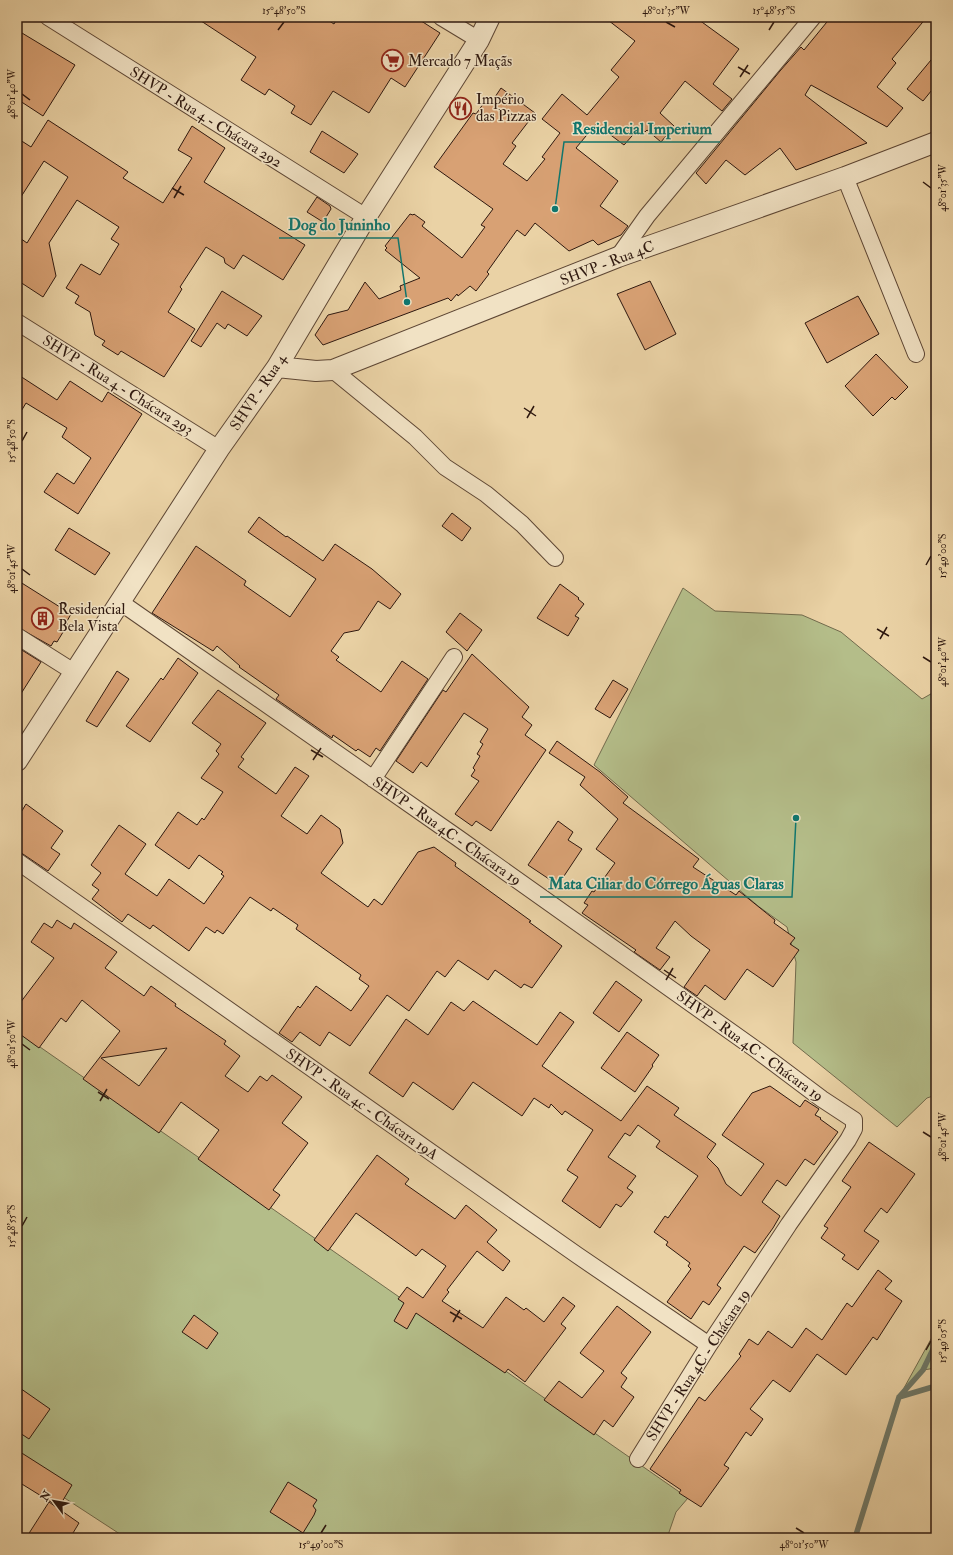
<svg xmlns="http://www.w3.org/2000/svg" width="953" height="1555" font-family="'IM FELL Double Pica',serif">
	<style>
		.green { fill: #b4bd89; stroke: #716a4c }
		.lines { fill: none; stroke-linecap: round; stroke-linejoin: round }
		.stream { stroke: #6e7868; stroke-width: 5.5 }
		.building { fill: #d8a174; stroke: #2e180f; fill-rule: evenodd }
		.minor-casing { stroke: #5d4634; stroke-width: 18 }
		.tertiary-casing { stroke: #5d4634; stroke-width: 22 }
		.minor { stroke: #f1e2c4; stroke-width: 16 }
		.tertiary { stroke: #f1e2c4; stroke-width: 20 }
		.ticks { fill: none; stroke: #2e180f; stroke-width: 1.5 }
		.labels { text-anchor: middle; stroke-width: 3; stroke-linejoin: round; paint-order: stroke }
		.poi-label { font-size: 15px; fill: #2e180f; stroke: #f1e2c4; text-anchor: start }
		.street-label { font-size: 15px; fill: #2e180f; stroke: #f1e2c4 }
		.leader { fill: none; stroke: #0f766e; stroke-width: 1.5 }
		.callout-dot { fill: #0f766e; stroke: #f1e2c4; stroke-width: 1.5 }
		.callout-label { font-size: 16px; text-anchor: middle; font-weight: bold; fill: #0f766e; stroke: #f1e2c4; stroke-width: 3; stroke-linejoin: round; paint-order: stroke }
		.neatline { fill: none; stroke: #2e180f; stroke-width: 1.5 }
		.ticks-label { font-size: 10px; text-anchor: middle; fill: #2e180f }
	</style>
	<rect width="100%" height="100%" fill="#ead2a5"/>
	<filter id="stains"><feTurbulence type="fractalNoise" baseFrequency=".005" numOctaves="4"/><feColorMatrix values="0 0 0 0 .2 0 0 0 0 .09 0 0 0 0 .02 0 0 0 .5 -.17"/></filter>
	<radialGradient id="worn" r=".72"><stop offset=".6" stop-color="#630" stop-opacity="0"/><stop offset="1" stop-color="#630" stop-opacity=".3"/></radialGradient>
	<!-- green -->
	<path class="green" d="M 683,588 L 715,611 L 802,615 L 841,632 L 922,699 L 936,691 L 936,1095 L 927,1098 L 897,1127 L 793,1043 L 796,962 L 787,927 L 758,906 L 594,765 Z
		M 17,1031 L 688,1498 L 676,1512 L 667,1538 L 126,1538 L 17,1467 Z
		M 936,1330 L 936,1368 L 923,1370 L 899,1397 Z"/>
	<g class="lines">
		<!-- stream -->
		<path class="stream" d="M 899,1397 L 936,1386
			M 855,1538 L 899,1397 L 923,1370 L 936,1343"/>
	</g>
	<!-- building -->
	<path class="building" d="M 195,17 L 323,17 L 334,24 L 338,17 L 415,17 L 440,33 L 405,87 L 391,78 L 369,113 L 333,91 L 311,125 L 291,113 L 295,106 L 269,89 L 265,95 L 241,80 L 256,57 Z
		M 604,17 L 695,17 L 739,49 L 713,84 L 732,99 L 722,111 L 685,81 L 660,113 L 674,126 L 661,142 L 647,130 L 645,132 L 639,128 L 624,145 L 596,124 L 576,148 L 618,181 L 600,206 L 628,226 L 621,235 L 598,245 L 593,240 L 569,251 L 535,223 L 525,236 L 517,230 L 487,272 L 489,274 L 476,291 L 470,286 L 458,296 L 457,294 L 451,301 L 448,298 L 323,345 L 315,335 L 328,315 L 348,310 L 365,282 L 379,299 L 401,290 L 400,286 L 420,278 L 385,250 L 387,248 L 385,246 L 410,214 L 413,215 L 414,214 L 425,222 L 422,226 L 462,258 L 485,227 L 481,225 L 493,209 L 434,167 L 473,113 L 476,114 L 486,100 L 491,103 L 501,88 L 535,113 L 512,143 L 516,146 L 503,164 L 527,181 L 545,159 L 542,157 L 560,133 L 542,119 L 562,94 L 587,115 L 619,77 L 611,70 L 635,41 Z
		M 831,17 L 927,17 L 892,59 L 896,63 L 877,87 L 903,108 L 887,127 L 811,85 L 805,95 L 867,143 L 796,170 L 780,148 L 745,175 L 726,160 L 706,184 L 696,173 L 780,71 L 801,47 L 804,50 Z
		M 17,30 L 75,65 L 43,116 L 17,99 Z
		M 936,54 L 936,85 L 923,101 L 907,89 Z
		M 48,120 L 128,172 L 123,178 L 163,203 L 192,158 L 178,150 L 192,126 L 225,148 L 204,182 L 305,245 L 283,280 L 243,255 L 234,269 L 225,263 L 224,258 L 206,247 L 180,287 L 182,289 L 168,312 L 195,329 L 164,377 L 121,351 L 118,355 L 102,345 L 105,341 L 95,335 L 90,312 L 75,303 L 79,296 L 66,288 L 81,264 L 100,275 L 119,244 L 111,239 L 119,227 L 77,200 L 49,243 L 56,276 L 43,297 L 17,280 L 17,236 L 27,243 L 68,177 L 44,161 L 17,203 L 17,138 L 31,147 Z
		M 322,131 L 358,154 L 344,173 L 310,152 Z
		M 317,197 L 330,206 L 331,209 L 323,222 L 307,212 Z
		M 650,281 L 676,334 L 645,350 L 617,294 Z
		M 222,291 L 262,316 L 247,336 L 228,324 L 225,329 L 217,323 L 201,347 L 191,341 Z
		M 858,296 L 879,334 L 827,363 L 805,323 Z
		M 876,354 L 908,387 L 895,400 L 892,397 L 873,416 L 845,386 Z
		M 17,374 L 57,400 L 70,381 L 102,402 L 108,392 L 142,414 L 78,514 L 44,492 L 57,473 L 74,484 L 91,458 L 62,437 L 67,428 L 26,403 L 17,418 Z
		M 452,513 L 471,528 L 462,541 L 442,526 Z
		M 259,517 L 286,537 L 287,536 L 323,561 L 335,544 L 372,569 L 401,594 L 390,609 L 378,601 L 359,630 L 344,633 L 331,651 L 339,657 L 336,660 L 381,692 L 402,661 L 428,679 L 380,751 L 376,748 L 370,757 L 358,749 L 356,751 L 333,735 L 332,738 L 276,699 L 279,695 L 239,667 L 240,666 L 217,646 L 213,651 L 152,613 L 196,546 L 246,581 L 244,585 L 290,617 L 316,579 L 248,532 Z
		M 69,528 L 110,553 L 95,575 L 55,550 Z
		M 17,580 L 71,614 L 66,623 L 68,624 L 57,642 L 54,641 L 51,646 L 17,627 Z
		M 560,584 L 579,598 L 578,599 L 584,604 L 575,616 L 579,618 L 568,636 L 537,618 Z
		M 460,613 L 482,630 L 467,651 L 446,632 Z
		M 17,647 L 41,662 L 17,700 Z
		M 472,654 L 529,707 L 522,717 L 532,725 L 525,735 L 546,750 L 491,831 L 476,821 L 472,826 L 455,814 L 479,781 L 471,776 L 475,770 L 473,768 L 480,756 L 477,754 L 483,744 L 480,742 L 488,729 L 464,713 L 427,767 L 421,762 L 413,773 L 396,761 L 443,690 L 446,692 Z
		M 178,658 L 198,673 L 150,742 L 126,726 L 161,678 L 163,680 Z
		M 117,671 L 129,679 L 97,727 L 86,721 Z
		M 613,680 L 628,689 L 610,718 L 595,709 Z
		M 218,690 L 266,723 L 241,757 L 244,759 L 238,767 L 276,794 L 295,767 L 309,776 L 281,816 L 307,834 L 321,815 L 340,829 L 343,843 L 321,873 L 368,907 L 374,899 L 382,905 L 418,852 L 434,847 L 456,863 L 455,866 L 531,921 L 529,922 L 562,946 L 532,988 L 524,984 L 521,988 L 495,970 L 488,980 L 458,960 L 445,977 L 437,971 L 409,1011 L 387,995 L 350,1046 L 329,1032 L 320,1046 L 300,1032 L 292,1042 L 279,1033 L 298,1006 L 300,1008 L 316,986 L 351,1011 L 369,986 L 359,979 L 361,975 L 296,929 L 298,925 L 273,908 L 271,911 L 250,897 L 223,934 L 217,930 L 215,933 L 206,927 L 189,951 L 153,925 L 150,929 L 128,914 L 122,922 L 92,899 L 99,890 L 92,885 L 101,873 L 91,865 L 119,825 L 146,844 L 125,874 L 157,896 L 169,879 L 204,904 L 224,876 L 221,874 L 223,872 L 199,855 L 189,869 L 155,845 L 178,812 L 197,825 L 202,818 L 204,820 L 223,792 L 201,778 L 219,754 L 216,751 L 221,744 L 192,723 Z
		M 557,741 L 600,772 L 628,797 L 623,803 L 699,859 L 693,867 L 736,895 L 739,891 L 775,920 L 774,923 L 795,938 L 790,944 L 799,950 L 773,987 L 747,969 L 725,1000 L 705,985 L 697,996 L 684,987 L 710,950 L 691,936 L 675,921 L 656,948 L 670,957 L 660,970 L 634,952 L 636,950 L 582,913 L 588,905 L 584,903 L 592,891 L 594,892 L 615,863 L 596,849 L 618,819 L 580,785 L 585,777 L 549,753 Z
		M 26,804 L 63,831 L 51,848 L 60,854 L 48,871 L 17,850 L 17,819 Z
		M 558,821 L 573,832 L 568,840 L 582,849 L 558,885 L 528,865 Z
		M 57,920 L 71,929 L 74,923 L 117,952 L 105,968 L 144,996 L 151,986 L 176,1004 L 175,1006 L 226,1041 L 224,1044 L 240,1056 L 225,1076 L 248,1092 L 260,1076 L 267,1081 L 272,1075 L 302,1097 L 282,1123 L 308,1143 L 273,1190 L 280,1195 L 269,1210 L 198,1159 L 219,1130 L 181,1102 L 159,1133 L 83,1079 L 120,1031 L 82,1000 L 66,1022 L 61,1018 L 39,1048 L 17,1032 L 17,1007 L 54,958 L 31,942 L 44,923 L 52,928 ZM 167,1048 L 139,1086 L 101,1058 Z
		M 616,981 L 642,1000 L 619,1032 L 593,1013 Z
		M 473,1001 L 537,1045 L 560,1012 L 574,1022 L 542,1066 L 621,1121 L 647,1086 L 679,1108 L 674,1115 L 716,1144 L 707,1157 L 718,1168 L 726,1184 L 741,1196 L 764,1164 L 722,1135 L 752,1093 L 770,1086 L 800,1107 L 805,1100 L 819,1109 L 815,1115 L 821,1118 L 820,1119 L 838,1132 L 814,1165 L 805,1159 L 786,1186 L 777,1180 L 762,1202 L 780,1216 L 773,1228 L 755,1253 L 744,1246 L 717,1285 L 721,1288 L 709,1305 L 703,1301 L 691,1319 L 667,1302 L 691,1269 L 688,1266 L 690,1263 L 666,1245 L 668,1242 L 654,1232 L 665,1216 L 668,1218 L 698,1176 L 656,1147 L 660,1141 L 638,1125 L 630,1136 L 625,1133 L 608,1157 L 636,1176 L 627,1188 L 633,1192 L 621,1207 L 616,1204 L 600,1228 L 562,1201 L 578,1177 L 567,1170 L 593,1130 L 565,1111 L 562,1115 L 551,1104 L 549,1108 L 534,1098 L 522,1116 L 473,1082 L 453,1110 L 413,1082 L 403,1097 L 369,1073 L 406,1019 L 428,1035 L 451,1002 L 464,1011 Z
		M 627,1032 L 659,1055 L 652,1065 L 653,1066 L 635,1092 L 601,1068 Z
		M 869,1142 L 915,1174 L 887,1213 L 881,1208 L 864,1231 L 879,1241 L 858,1270 L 842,1259 L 845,1255 L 821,1238 L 828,1228 L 824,1226 L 851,1187 L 842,1181 Z
		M 377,1155 L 409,1179 L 405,1184 L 455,1219 L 466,1205 L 497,1230 L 487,1242 L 510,1261 L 503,1271 L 477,1251 L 447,1290 L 449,1292 L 442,1301 L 483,1328 L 506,1297 L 524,1310 L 526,1308 L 544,1322 L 563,1297 L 575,1306 L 561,1324 L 566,1328 L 525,1382 L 508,1369 L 505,1373 L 416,1313 L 407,1329 L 394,1321 L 404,1303 L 398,1299 L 407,1287 L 423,1298 L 446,1266 L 422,1249 L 416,1256 L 356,1213 L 328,1251 L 314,1240 Z
		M 878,1270 L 892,1281 L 885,1289 L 902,1301 L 877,1340 L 873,1337 L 846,1375 L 817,1354 L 790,1392 L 773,1380 L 750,1409 L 763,1419 L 751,1436 L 746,1432 L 724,1465 L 729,1468 L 701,1507 L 679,1493 L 681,1490 L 650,1469 L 699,1397 L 705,1401 L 741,1356 L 739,1354 L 749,1339 L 758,1345 L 768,1331 L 792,1348 L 806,1328 L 822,1340 L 847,1303 L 852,1307 Z
		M 617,1306 L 651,1332 L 621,1373 L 627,1378 L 621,1387 L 634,1397 L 613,1427 L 604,1420 L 594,1435 L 544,1400 L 559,1381 L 582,1398 L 604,1371 L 580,1353 Z
		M 194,1315 L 218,1333 L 207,1349 L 182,1332 Z
		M 17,1386 L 50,1409 L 29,1439 L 17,1431 Z
		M 17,1450 L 72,1485 L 59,1507 L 17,1481 Z
		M 288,1482 L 317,1500 L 313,1506 L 316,1510 L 314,1515 L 303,1533 L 270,1512 Z
		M 49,1502 L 79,1523 L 70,1538 L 26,1538 Z"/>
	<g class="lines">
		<defs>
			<path id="minor" d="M 48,17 L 366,217
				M 441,17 L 479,40
				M 845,177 L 916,354
				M 618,257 L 647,216 L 813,17
				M 17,322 L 219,449
				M 333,370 L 415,437 L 445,467 L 486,494 L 522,524 L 555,558
				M 120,602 L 458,838 L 758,1051 L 822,1099 L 854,1120 L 854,1129 L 848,1140 L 789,1224 L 709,1345 L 638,1459
				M 17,636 L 74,672
				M 373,779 L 454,657
				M 17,861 L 577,1255 L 709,1345"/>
			<path id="tertiary" d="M 277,367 L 316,371 L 333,370 L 618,257 L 845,177 L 936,142
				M 17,761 L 219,449 L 277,367 L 366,217 L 479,40 L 490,17"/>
		</defs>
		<!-- minor casing -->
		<use href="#minor" class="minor-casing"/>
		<!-- tertiary casing -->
		<use href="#tertiary" class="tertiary-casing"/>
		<!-- minor -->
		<use href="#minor" class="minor"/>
		<!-- tertiary -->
		<use href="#tertiary" class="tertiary"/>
	</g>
	<!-- ticks -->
	<path class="ticks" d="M 666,22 L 675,27M 278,30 L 284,22M 769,30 L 774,22M 738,67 L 750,74M 740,77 L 748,65M 22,94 L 30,100M 923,182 L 931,188M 172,188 L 184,195M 174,198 L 181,186M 524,408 L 536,416M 527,418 L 534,406M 22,441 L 27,432M 926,565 L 931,556M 22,569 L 30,575M 877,629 L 889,636M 880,639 L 887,627M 923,657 L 931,662M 311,750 L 323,757M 313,760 L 321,748M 664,970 L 676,978M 666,980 L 673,968M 22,1044 L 30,1050M 98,1092 L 109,1099M 100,1101 L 107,1089M 923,1132 L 931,1137M 22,1226 L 27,1217M 450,1312 L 462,1319M 453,1322 L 460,1310M 926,1350 L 931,1341M 796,1528 L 804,1533M 321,1533 L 326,1525"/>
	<!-- icons -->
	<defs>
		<symbol id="supermarket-ring" viewBox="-11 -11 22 22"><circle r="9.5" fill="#f1e2c4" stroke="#8f2418" stroke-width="1.5"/><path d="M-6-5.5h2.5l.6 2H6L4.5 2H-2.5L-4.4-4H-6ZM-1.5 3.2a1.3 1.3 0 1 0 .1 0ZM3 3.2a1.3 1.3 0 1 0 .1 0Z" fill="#8f2418"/></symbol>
		<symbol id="restaurant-ring" viewBox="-11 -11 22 22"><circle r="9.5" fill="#f1e2c4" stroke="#8f2418" stroke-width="1.5"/><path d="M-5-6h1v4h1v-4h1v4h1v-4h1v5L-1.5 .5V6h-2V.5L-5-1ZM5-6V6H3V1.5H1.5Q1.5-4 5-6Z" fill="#8f2418"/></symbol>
		<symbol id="building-ring" viewBox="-11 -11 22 22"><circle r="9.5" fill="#f1e2c4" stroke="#8f2418" stroke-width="1.5"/><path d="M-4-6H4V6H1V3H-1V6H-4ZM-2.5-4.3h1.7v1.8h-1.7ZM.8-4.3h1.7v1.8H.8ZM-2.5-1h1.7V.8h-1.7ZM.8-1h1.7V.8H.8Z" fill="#8f2418"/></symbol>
	</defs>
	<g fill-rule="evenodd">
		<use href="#supermarket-ring" x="380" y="48" width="25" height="25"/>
		<use href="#restaurant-ring" x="448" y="96" width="25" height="25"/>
		<use href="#building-ring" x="30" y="606" width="25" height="25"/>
	</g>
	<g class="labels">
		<!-- poi labels -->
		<g class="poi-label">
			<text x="408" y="66">Mercado 7 Maçãs</text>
			<text x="476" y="104">Império<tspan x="476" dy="17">das Pizzas</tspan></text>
			<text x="58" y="614">Residencial<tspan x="58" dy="17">Bela Vista</tspan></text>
		</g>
		<!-- street labels -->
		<g class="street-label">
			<text transform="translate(206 117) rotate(32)" y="5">SHVP - Rua 4 - Chácara 292</text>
			<text transform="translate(607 263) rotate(-21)" y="5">SHVP - Rua 4C</text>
			<text transform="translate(118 385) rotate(32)" y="5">SHVP - Rua 4 - Chácara 293</text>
			<text transform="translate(258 392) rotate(-56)" y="5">SHVP - Rua 4</text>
			<text transform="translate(447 831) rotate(35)" y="5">SHVP - Rua 4C - Chácara 19</text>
			<text transform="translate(750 1046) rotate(36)" y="5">SHVP - Rua 4C - Chácara 19</text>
			<text transform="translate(362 1104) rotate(35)" y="5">SHVP - Rua 4c - Chácara 19A</text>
			<text transform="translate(698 1365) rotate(-57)" y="5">SHVP - Rua 4C - Chácara 19</text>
		</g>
	</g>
	<!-- callouts -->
	<path class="leader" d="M555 209L564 142H720M407 302L398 238H279M796 818L792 897H540"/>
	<g class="callout-dot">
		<circle cx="555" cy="209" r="4"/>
		<circle cx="407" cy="302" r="4"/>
		<circle cx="796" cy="818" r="4"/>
	</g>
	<g class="callout-label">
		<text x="642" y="134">Residencial Imperium</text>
		<text x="339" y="230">Dog do Juninho</text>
		<text x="666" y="889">Mata Ciliar do Córrego Águas Claras</text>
	</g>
	<!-- margin -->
	<rect width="953" height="1555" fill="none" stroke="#ead2a5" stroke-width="44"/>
	<!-- north arrow -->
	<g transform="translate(54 1501) rotate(302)" stroke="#f1e2c4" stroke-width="3" paint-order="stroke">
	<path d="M0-3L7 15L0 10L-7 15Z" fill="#2e180f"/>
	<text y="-6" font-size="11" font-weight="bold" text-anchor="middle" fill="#2e180f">N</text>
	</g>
	<rect x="22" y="22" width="909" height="1511" class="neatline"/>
	<g class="ticks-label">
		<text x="284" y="14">15°48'50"S</text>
		<text x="666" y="14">48°01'35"W</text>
		<text x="774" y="14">15°48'55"S</text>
		<text transform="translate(11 94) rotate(-90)" y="4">48°01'40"W</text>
		<text transform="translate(942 188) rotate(-90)" y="4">48°01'35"W</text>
		<text transform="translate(11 441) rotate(-90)" y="4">15°48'50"S</text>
		<text transform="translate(942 556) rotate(-90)" y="4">15°49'00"S</text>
		<text transform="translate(11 569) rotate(-90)" y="4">48°01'45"W</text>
		<text transform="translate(942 662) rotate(-90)" y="4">48°01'40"W</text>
		<text transform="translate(11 1044) rotate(-90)" y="4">48°01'50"W</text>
		<text transform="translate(942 1137) rotate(-90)" y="4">48°01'45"W</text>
		<text transform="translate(11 1226) rotate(-90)" y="4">15°48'55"S</text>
		<text transform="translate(942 1341) rotate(-90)" y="4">15°49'05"S</text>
		<text x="321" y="1548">15°49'00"S</text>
		<text x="804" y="1548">48°01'50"W</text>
	</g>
	<rect width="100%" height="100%" filter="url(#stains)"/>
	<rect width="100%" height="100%" fill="url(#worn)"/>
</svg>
